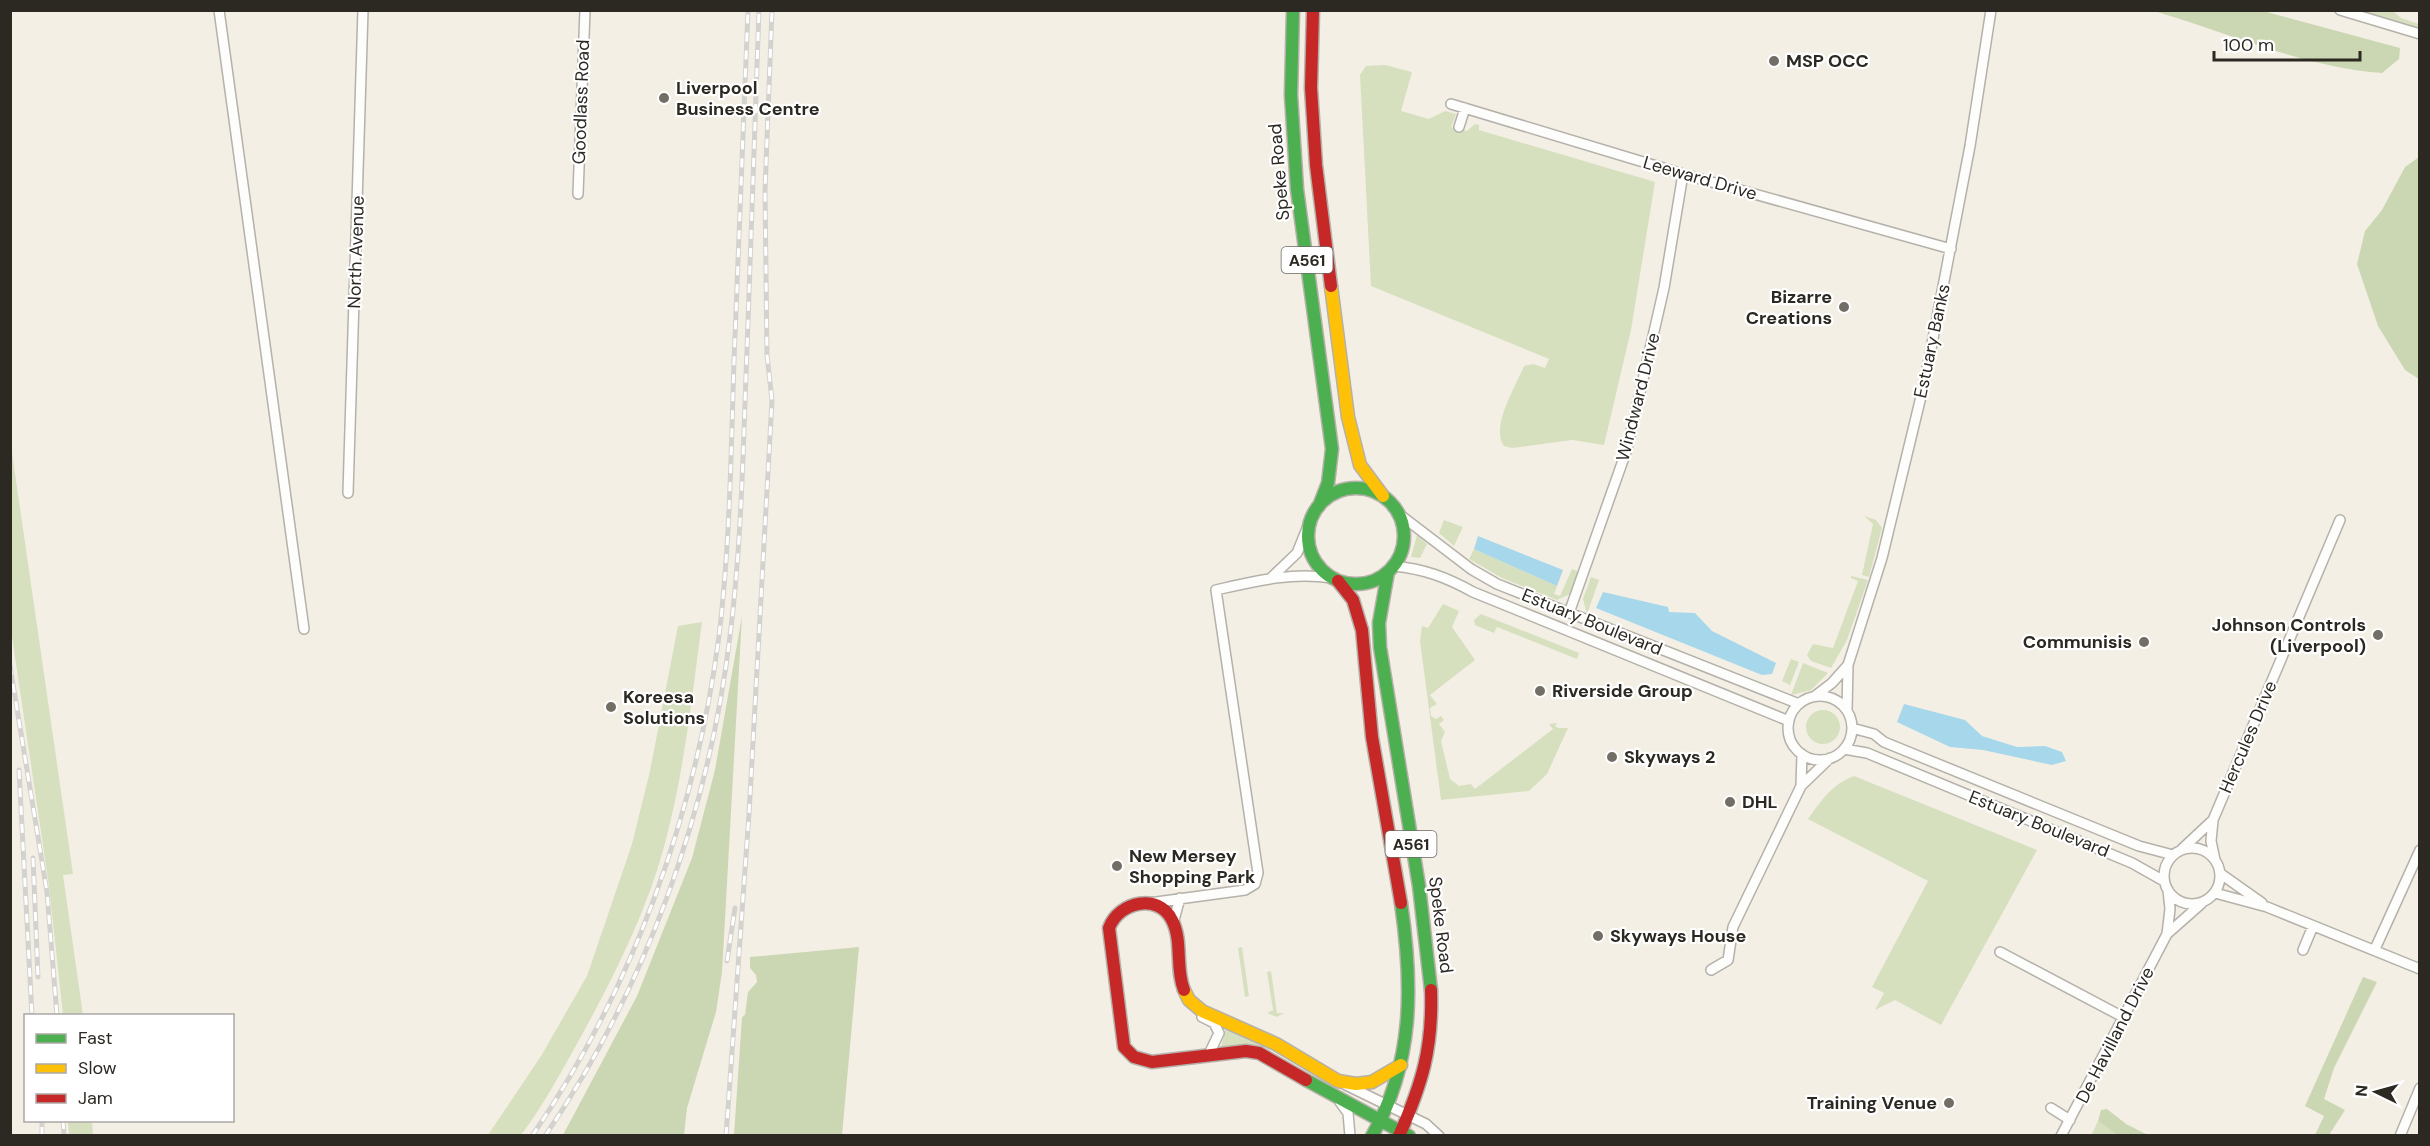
<svg xmlns="http://www.w3.org/2000/svg" width="2430" height="1146" font-family="'DM Sans',sans-serif">
	<style>
		.green { fill: #d6e0be }
		.forest { fill: #cbd7b2 }
		.water { fill: #a6d7ea }
		.lines { fill: none; stroke-linecap: round; stroke-linejoin: round }
		.street-casing { stroke: #b5b1aa; stroke-width: 12 }
		.fast-casing { stroke: #b5b1aa; stroke-width: 15 }
		.slow-casing { stroke: #b5b1aa; stroke-width: 15 }
		.jam-casing { stroke: #b5b1aa; stroke-width: 15 }
		.street { stroke: #fdfdfb; stroke-width: 9 }
		.fast { stroke: #4caf50; stroke-width: 12 }
		.slow { stroke: #ffc107; stroke-width: 12 }
		.jam { stroke: #c62828; stroke-width: 12 }
		.rail-casing { stroke: #d4d2cf; stroke-width: 5 }
		.rail { stroke: #fff; stroke-width: 3; stroke-dasharray: 9; stroke-linecap: butt }
		.poi-dot { fill: #726e66; stroke: #fff; stroke-width: 2 }
		.labels { text-anchor: middle; stroke-width: 4.5; stroke-linejoin: round; paint-order: stroke }
		.shield { fill: #fff; stroke: #6b6964; stroke-width: 1.5 }
		.shield-label { font-size: 16px; font-weight: bold; fill: #2c2922 }
		.poi-label { font-size: 18px; font-weight: bold; fill: #2c2922; stroke: #fff; text-anchor: start }
		.street-label { font-size: 18px; fill: #2c2922; stroke: #fff }
	</style>
	<rect width="100%" height="100%" fill="#f4efe5"/>
	<!-- green -->
	<path class="green" d="M 2356,11 L 2393,11 L 2401,18 L 2419,24 L 2419,28 Z
		M 1385,65 L 1412,72 L 1401,111 L 1429,119 L 1445,111 L 1456,114 L 1451,127 L 1467,131 L 1475,124 L 1479,125 L 1479,130 L 1655,182 L 1631,330 L 1604,445 L 1572,440 L 1512,448 L 1504,446 C 1490,427 1516,386 1524,366 L 1533,364 L 1545,368 L 1549,359 L 1371,286 L 1360,75 L 1366,66 Z
		M 10,439 L 73,874 L 63,875 L 83,1015 L 63,1015 L 49,886 L 11,630 Z
		M 1864,516 L 1876,520 L 1882,528 L 1869,577 L 1862,575 L 1873,524 Z
		M 1444,520 L 1463,527 L 1454,546 L 1439,533 Z
		M 1417,535 L 1427,544 L 1420,558 L 1411,557 Z
		M 1474,549 L 1557,586 L 1554,594 L 1560,596 L 1572,569 L 1579,572 L 1570,594 L 1557,600 L 1502,578 L 1469,559 Z
		M 1851,576 L 1868,580 L 1847,640 L 1831,668 L 1811,661 L 1807,655 L 1813,644 L 1833,648 L 1858,581 L 1851,578 Z
		M 1591,577 L 1599,580 L 1587,614 L 1583,599 Z
		M 1443,604 L 1459,611 L 1452,627 L 1475,660 L 1430,695 L 1437,704 L 1430,708 L 1431,716 L 1436,719 L 1441,716 L 1444,720 L 1439,724 L 1445,732 L 1441,741 L 1450,779 L 1459,786 L 1471,784 L 1475,789 L 1553,729 L 1549,724 L 1557,723 L 1555,726 L 1558,728 L 1568,728 L 1547,774 L 1529,791 L 1441,800 L 1420,641 L 1422,626 L 1428,628 Z
		M 1481,614 L 1579,653 L 1577,659 L 1497,627 L 1494,633 L 1475,625 L 1474,620 Z
		M 702,622 C 692,697 684,774 664,847 C 645,916 612,980 578,1042 C 560,1074 543,1106 521,1135 L 488,1135 L 541,1056 L 587,976 L 632,844 L 650,771 L 678,626 Z
		M 1791,659 L 1799,662 L 1790,685 L 1782,681 Z
		M 1803,663 L 1828,673 L 1811,690 L 1791,695 Z
		M1806 727a17 17 0 1 1 34 0a17 17 0 1 1-34 0Z
		M 1854,776 L 2037,850 L 1941,1025 L 1895,1000 L 1875,1010 L 1884,993 L 1872,987 L 1928,881 L 1808,819 C 1821,801 1832,784 1854,776 Z
		M 1242,947 L 1249,996 L 1245,997 L 1238,948 Z
		M 1271,971 L 1277,1013 L 1284,1013 L 1277,1017 L 1267,1013 L 1273,1010 L 1267,972 Z
		M 1226,1028 L 1259,1042 L 1256,1048 L 1221,1048 Z
		M 68,1121 L 92,1121 L 93,1135 L 69,1135 Z
		M 2098,1121 L 2117,1135 L 2091,1136 Z"/>
	<!-- forest -->
	<path class="forest" d="M 2154,11 L 2263,11 L 2400,48 L 2399,59 L 2382,73 C 2305,68 2227,32 2154,11 Z
		M 2419,157 L 2419,379 L 2405,370 L 2378,326 L 2357,264 L 2365,231 L 2382,210 L 2405,167 Z
		M 742,616 L 722,972 L 716,1012 L 687,1108 L 684,1135 L 563,1135 L 637,996 L 692,858 L 715,770 Z
		M 859,947 L 842,1135 L 734,1135 L 742,1017 L 745,1015 L 748,992 L 757,982 L 756,975 L 750,968 L 750,957 Z
		M 2363,977 L 2377,982 L 2334,1068 L 2324,1099 L 2345,1110 L 2329,1135 L 2315,1135 L 2324,1116 L 2305,1106 Z
		M 2107,1109 L 2126,1124 L 2148,1135 L 2117,1135 L 2098,1121 L 2101,1110 Z"/>
	<!-- water -->
	<path class="water" d="M 1478,536 L 1563,570 L 1557,586 L 1474,549 Z
		M 1603,592 L 1668,607 L 1669,612 L 1695,613 L 1712,631 L 1776,663 L 1772,674 L 1762,675 L 1596,608 Z
		M 1904,704 L 1965,720 L 1982,736 L 2017,747 L 2045,746 L 2062,752 L 2066,761 L 2052,765 L 1983,750 L 1950,747 L 1897,722 Z"/>
	<g class="lines">
		<defs>
			<path id="street" d="M 219,10 L 304,629
				M 2340,10 L 2420,34
				M 1451,104 L 1683,174 L 1951,249
				M 1459,127 L 1465,108
				M 578,194 L 585,10
				M 348,493 L 363,10
				M 1399,514 L 1471,569 L 1497,584 L 1799,704
				M 1394,566 C 1424,569 1446,577 1473,592 L 1789,721
				M 1272,577 L 1297,553 L 1310,521
				M 1569,613 L 1627,449 L 1664,288 L 1683,174
				M 1815,696 L 1832,683 L 1848,665
				M1788 728a32 32 0 1 1 64 0a32 32 0 1 1-64 0Z
				M 1847,710 L 1848,665 L 1882,558 L 1925,380 L 1970,146 L 1991,10
				M 1852,728 L 1874,734 L 1884,742 L 2139,846 L 2173,855
				M 1844,749 L 1867,753 L 2132,863 L 2164,881
				M 1801,786 L 1802,754
				M2164 876a28 28 0 1 1 56 0a28 28 0 1 1-56 0Z
				M 2182,849 L 2213,820
				M 2215,860 L 2211,841 L 2213,820 L 2340,520
				M 2221,874 L 2262,903
				M 2215,893 L 2267,907 L 2420,969
				M 1149,903 L 1245,890 L 1255,884 L 1258,873 L 1216,590 C 1256,581 1291,572 1332,578
				M 1174,920 L 1180,898
				M 2167,934 L 2201,904
				M 2375,949 L 2420,850
				M 2303,950 L 2313,926
				M 2000,952 L 2123,1017
				M 1711,970 L 1728,960 L 1733,927 L 1801,786 L 1830,758
				M 1202,1017 L 1214,1023 L 1219,1033 L 1209,1054
				M 1346,1085 L 1426,1124 L 1439,1136
				M 1340,1102 L 1348,1113 L 1350,1136
				M 2051,1108 L 2070,1120
				M 2061,1136 L 2167,934 L 2170,909 L 2168,890
				M 2400,1136 L 2420,1088"/>
			<path id="fast" d="M 1293,10 L 1291,95 L 1297,189 L 1332,449 L 1328,483 L 1319,506
				M1308 536a48 48 0 1 1 96 0a48 48 0 1 1-96 0Z
				M 1388,572 L 1379,623 L 1380,647 L 1419,886 L 1431,990
				M 1306,1080 L 1409,1136
				M 1372,1136 C 1414,1063 1413,985 1401,903"/>
			<path id="slow" d="M 1331,286 L 1348,417 L 1360,465 L 1383,496
				M 1184,990 L 1189,1000 L 1202,1011 L 1276,1044 L 1338,1081 L 1356,1084 L 1372,1082 L 1401,1065"/>
			<path id="jam" d="M 1313,10 L 1311,88 L 1316,165 L 1331,286
				M 1338,581 L 1353,600 L 1362,630 L 1372,737 L 1401,903
				M 1184,990 C 1175,968 1183,941 1172,920 C 1159,893 1119,901 1109,928 L 1124,1047 L 1134,1057 L 1152,1062 L 1246,1051 L 1259,1053 L 1306,1080
				M 1399,1136 C 1422,1084 1433,1048 1431,990"/>
		</defs>
		<!-- street casing -->
		<use href="#street" class="street-casing"/>
		<!-- fast casing -->
		<use href="#fast" class="fast-casing"/>
		<!-- slow casing -->
		<use href="#slow" class="slow-casing"/>
		<!-- jam casing -->
		<use href="#jam" class="jam-casing"/>
		<!-- street -->
		<use href="#street" class="street"/>
		<!-- fast -->
		<use href="#fast" class="fast"/>
		<!-- slow -->
		<use href="#slow" class="slow"/>
		<!-- jam -->
		<use href="#jam" class="jam"/>
		<defs>
			<path id="rail" d="M 10,666 L 47,892 L 57,1016
				M 19,770 L 32,1016
				M 33,858 L 38,977
				M 727,961 L 735,908
				M 63,1120 L 64,1136
				M 42,1136 L 42,1120
				M 532,1136 C 633,989 696,812 719,636 C 730,545 731,453 734,361 C 739,244 743,127 748,10
				M 545,1136 C 645,990 709,811 730,636 C 742,541 743,445 747,350 C 751,237 755,124 759,10
				M 726,1136 L 749,814 L 772,400 L 767,355 L 765,191 L 772,10"/>
		</defs>
		<!-- rail casing -->
		<use href="#rail" class="rail-casing"/>
		<!-- rail -->
		<use href="#rail" class="rail"/>
	</g>
	<!-- markers -->
	<g class="poi-dot">
		<circle cx="1774" cy="61" r="6"/>
		<circle cx="664" cy="98" r="6"/>
		<circle cx="1844" cy="307" r="6"/>
		<circle cx="2378" cy="635" r="6"/>
		<circle cx="2144" cy="642" r="6"/>
		<circle cx="1540" cy="691" r="6"/>
		<circle cx="611" cy="707" r="6"/>
		<circle cx="1612" cy="757" r="6"/>
		<circle cx="1730" cy="802" r="6"/>
		<circle cx="1117" cy="866" r="6"/>
		<circle cx="1598" cy="936" r="6"/>
		<circle cx="1949" cy="1103" r="6"/>
	</g>
	<g class="labels">
		<!-- shield labels -->
		<g class="shield">
			<rect x="1281.5" y="247" width="51" height="26" rx="4.5"/>
			<rect x="1385.5" y="831" width="51" height="26" rx="4.5"/>
		</g>
		<g class="shield-label">
			<text x="1307" y="266">A561</text>
			<text x="1411" y="850">A561</text>
		</g>
		<!-- poi labels -->
		<g class="poi-label">
			<text x="1786" y="67">MSP OCC</text>
			<text x="676" y="94">Liverpool<tspan x="676" dy="21">Business Centre</tspan></text>
			<text x="1832" y="303" text-anchor="end">Bizarre<tspan x="1832" dy="21">Creations</tspan></text>
			<text x="2366" y="631" text-anchor="end">Johnson Controls<tspan x="2366" dy="21">(Liverpool)</tspan></text>
			<text x="2132" y="648" text-anchor="end">Communisis</text>
			<text x="1552" y="697">Riverside Group</text>
			<text x="623" y="703">Koreesa<tspan x="623" dy="21">Solutions</tspan></text>
			<text x="1624" y="763">Skyways 2</text>
			<text x="1742" y="808">DHL</text>
			<text x="1129" y="862">New Mersey<tspan x="1129" dy="21">Shopping Park</tspan></text>
			<text x="1610" y="942">Skyways House</text>
			<text x="1937" y="1109" text-anchor="end">Training Venue</text>
		</g>
		<!-- street labels -->
		<g class="street-label">
			<text transform="translate(581 102) rotate(-88)" y="6">Goodlass Road</text>
			<text transform="translate(1279 172) rotate(-95)" y="6">Speke Road</text>
			<text transform="translate(1700 178) rotate(16)" y="6">Leeward Drive</text>
			<text transform="translate(356 252) rotate(-88)" y="6">North Avenue</text>
			<text transform="translate(1932 341) rotate(-78)" y="6">Estuary Banks</text>
			<text transform="translate(1638 397) rotate(-76)" y="6">Windward Drive</text>
			<text transform="translate(1592 622) rotate(22)" y="6">Estuary Boulevard</text>
			<text transform="translate(2248 737) rotate(-67)" y="6">Hercules Drive</text>
			<text transform="translate(2039 824) rotate(22)" y="6">Estuary Boulevard</text>
			<text transform="translate(1441 925) rotate(83)" y="6">Speke Road</text>
			<text transform="translate(2115 1035) rotate(-63)" y="6">De Havilland Drive</text>
		</g>
	</g>
	<!-- border -->
	<rect width="2430" height="1146" fill="none" stroke="#2c2922" stroke-width="24"/>
	<!-- legend -->
	<rect x="24" y="1014" width="210" height="108" fill="#ffffff" stroke="#aba9a7" stroke-width="1.5"/>
	<rect x="36" y="1034" width="30" height="9" fill="#4caf50" stroke="#aba9a7" stroke-width="1.5"/>
	<text x="78" y="1044" font-size="18" fill="#2c2922">Fast</text>
	<rect x="36" y="1064" width="30" height="9" fill="#ffc107" stroke="#aba9a7" stroke-width="1.5"/>
	<text x="78" y="1074" font-size="18" fill="#2c2922">Slow</text>
	<rect x="36" y="1094" width="30" height="9" fill="#c62828" stroke="#aba9a7" stroke-width="1.5"/>
	<text x="78" y="1104" font-size="18" fill="#2c2922">Jam</text>
	<!-- north arrow -->
	<g transform="translate(2376 1092) rotate(275)" stroke="#ffffff" stroke-width="4.5" paint-order="stroke">
	<path d="M0-4.5L10 22L0 15L-10 22Z" fill="#2c2922"/>
	<text y="-9" font-size="16" font-weight="bold" text-anchor="middle" fill="#2c2922">N</text>
	</g>
	<!-- scale -->
	<path d="M2214 51v9h146v-9" fill="none" stroke="#2c2922" stroke-width="3"/>
	<text x="2223" y="51" font-size="18" fill="#2c2922" stroke="#ffffff" stroke-width="4.5" paint-order="stroke">100 m</text>
</svg>
